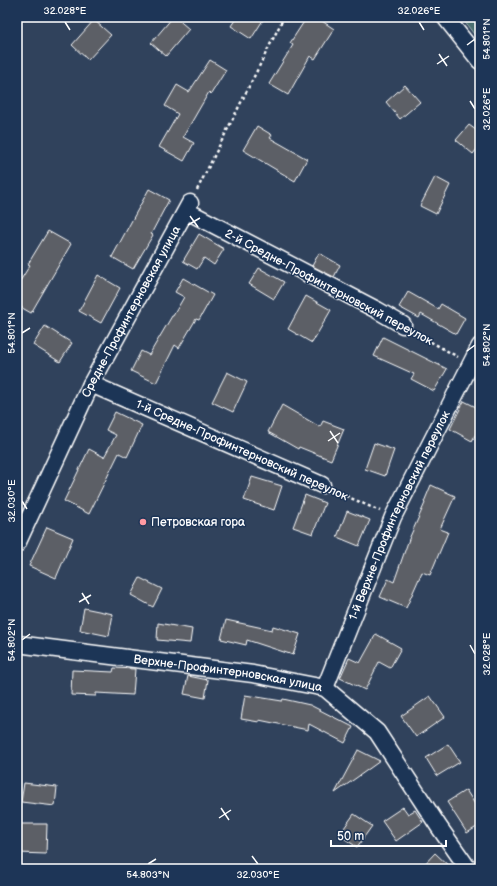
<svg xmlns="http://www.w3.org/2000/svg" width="497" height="886" font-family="'Balsamiq Sans',sans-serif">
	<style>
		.green { fill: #4b6f71; stroke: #a5b7b8 }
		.building { fill: #5c5f66; stroke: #fff }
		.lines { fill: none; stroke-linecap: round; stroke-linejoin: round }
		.minor-casing { stroke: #fff; stroke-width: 19 }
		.path { stroke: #fff; stroke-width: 2.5; stroke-dasharray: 3 3; stroke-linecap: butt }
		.minor { stroke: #1d3557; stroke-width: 16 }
		.ticks { fill: none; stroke: #fff; stroke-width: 1.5 }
		.poi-dot { fill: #ff9aa2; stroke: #1d3557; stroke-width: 1.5 }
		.labels { text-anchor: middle; stroke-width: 3; stroke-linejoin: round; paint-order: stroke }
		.street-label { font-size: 12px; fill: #fff; stroke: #1d3557 }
		.poi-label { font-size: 12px; fill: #fff; stroke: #1d3557; text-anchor: start }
		.neatline { fill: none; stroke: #fff; stroke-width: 1.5 }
		.ticks-label { font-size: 10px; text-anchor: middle; fill: #fff }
	</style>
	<rect width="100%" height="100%" fill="#30425c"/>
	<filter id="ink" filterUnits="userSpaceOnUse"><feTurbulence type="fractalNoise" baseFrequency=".025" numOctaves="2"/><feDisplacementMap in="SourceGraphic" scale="8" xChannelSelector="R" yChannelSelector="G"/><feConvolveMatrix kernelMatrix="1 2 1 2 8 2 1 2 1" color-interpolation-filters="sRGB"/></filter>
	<g filter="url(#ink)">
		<!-- green -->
		<path class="green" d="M 461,17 L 480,17 L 480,42 Z"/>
		<!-- building -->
		<path class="building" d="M 173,17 L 175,17 L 189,29 L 166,56 L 151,43 Z
			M 237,17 L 265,17 L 251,39 L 231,26 Z
			M 307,17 L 316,17 L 334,29 L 315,59 L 310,56 L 288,95 L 269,84 L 293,45 L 290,43 Z
			M 94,20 L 111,35 L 88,60 L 72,45 Z
			M 210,60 L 226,70 L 211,94 L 209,92 L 183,137 L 194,143 L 184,161 L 159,147 L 178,114 L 165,106 L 177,85 L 189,92 Z
			M 405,85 L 420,102 L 400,119 L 386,102 Z
			M 469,125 L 480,133 L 480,145 L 473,154 L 456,140 Z
			M 257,126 L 272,135 L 270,138 L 307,159 L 295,181 L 243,150 Z
			M 435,177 L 450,185 L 436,214 L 420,206 Z
			M 149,189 L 169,200 L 151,234 L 153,235 L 133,269 L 112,257 Z
			M 48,231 L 71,244 L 31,313 L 17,305 L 17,286 L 30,265 L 28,264 Z
			M 199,234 L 224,249 L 214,265 L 204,258 L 197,269 L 183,261 Z
			M 319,253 L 340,265 L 334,277 L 312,266 Z
			M 259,268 L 284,282 L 274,299 L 249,284 Z
			M 98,275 L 120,288 L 101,323 L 79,311 Z
			M 183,278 L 213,295 L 199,320 L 196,319 L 179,348 L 175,345 L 156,383 L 131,371 L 141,351 L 149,355 L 172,316 L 173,316 L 184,297 L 175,292 Z
			M 408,292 L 438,309 L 441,304 L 465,318 L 456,334 L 421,314 L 419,318 L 399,307 Z
			M 306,296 L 331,310 L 312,343 L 288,329 Z
			M 45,326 L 72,343 L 60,362 L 33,345 Z
			M 383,337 L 447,369 L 434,391 L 411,379 L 414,374 L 374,356 Z
			M 227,372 L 247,382 L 233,412 L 212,402 Z
			M 464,401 L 480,409 L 480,426 L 472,441 L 450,429 Z
			M 282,405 L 320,427 L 323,421 L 344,429 L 331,460 L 299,447 L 298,449 L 268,432 Z
			M 115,412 L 142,425 L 127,457 L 119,453 L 89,514 L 64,501 L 89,449 L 104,457 L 116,435 L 106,430 Z
			M 374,443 L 394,450 L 385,476 L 365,469 Z
			M 252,477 L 282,486 L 274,510 L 244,500 Z
			M 431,485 L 455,496 L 440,529 L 448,532 L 430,575 L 422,572 L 406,608 L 380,597 L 388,579 L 394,582 L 409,539 L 425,503 L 424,502 Z
			M 305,495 L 325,503 L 313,534 L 293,527 Z
			M 347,511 L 370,520 L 359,546 L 337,537 Z
			M 47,527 L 73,538 L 56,578 L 29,566 Z
			M 140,578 L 162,589 L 153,607 L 131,595 Z
			M 84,608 L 113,614 L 109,636 L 80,630 Z
			M 226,620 L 272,630 L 273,626 L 300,634 L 293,655 L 247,640 L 246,645 L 221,639 Z
			M 158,623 L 192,629 L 190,643 L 157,640 Z
			M 376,634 L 401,648 L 390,668 L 379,662 L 365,690 L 340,678 L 349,658 L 360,663 Z
			M 114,668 L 135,669 L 133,695 L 96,693 L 96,696 L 71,695 L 72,670 L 113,672 Z
			M 188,676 L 208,680 L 205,698 L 184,694 Z
			M 245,695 L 282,701 L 283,699 L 310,705 L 353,727 L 345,743 L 309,724 L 308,730 L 259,720 L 259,722 L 241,719 Z
			M 430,696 L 445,717 L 416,737 L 401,716 Z
			M 448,744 L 460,762 L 437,776 L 426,758 Z
			M 358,750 L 380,761 L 335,793 Z
			M 24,783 L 57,787 L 55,806 L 21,802 Z
			M 466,790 L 480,812 L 480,825 L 467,833 L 447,802 Z
			M 403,807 L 408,814 L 415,810 L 423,822 L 396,841 L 382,821 Z
			M 354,814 L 372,826 L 357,847 L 339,835 Z
			M 19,824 L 47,824 L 46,854 L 18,853 Z
			M 435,853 L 452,869 L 420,869 Z"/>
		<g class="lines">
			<defs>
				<g id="minor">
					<path d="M 445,17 L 480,61"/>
					<path d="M 187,211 L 377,310 L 403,325"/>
					<path d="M 91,384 L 322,485"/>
					<path id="s1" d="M 17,544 L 91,384 L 190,203"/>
					<path id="s2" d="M 17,644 L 253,674 L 325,688 L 377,732 L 439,827 L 467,867 L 470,869"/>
					<path id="s3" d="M 325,688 L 393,517 L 480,346"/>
				</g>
			</defs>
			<!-- minor casing -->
			<use href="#minor" class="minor-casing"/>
			<!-- path -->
			<path class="path" d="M 197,190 L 284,17
				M 415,333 L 458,357
				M 335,491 L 380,511"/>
			<!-- minor -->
			<use href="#minor" class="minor"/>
		</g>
	</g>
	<!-- ticks -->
	<path class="ticks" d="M 65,22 L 70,30M 419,22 L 424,30M 467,45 L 475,39M 439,54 L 447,66M 437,64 L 449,56M 470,101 L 475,109M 190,216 L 198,227M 188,225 L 200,218M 22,333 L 30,328M 467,351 L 475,345M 330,431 L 338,443M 328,441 L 340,433M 22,501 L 27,509M 82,593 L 89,604M 79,602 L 91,595M 22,640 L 30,634M 470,645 L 475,654M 221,808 L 229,820M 219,818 L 231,810M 252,856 L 258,864M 148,864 L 156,859"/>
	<!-- markers -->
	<circle class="poi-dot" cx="143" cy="522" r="4"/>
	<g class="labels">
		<!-- street labels -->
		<g class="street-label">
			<text transform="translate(329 287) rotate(28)" y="4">2-й Средне-Профинтерновский переулок</text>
			<text dy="4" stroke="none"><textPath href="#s1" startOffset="259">Средне-Профинтерновская улица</textPath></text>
			<text transform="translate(242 450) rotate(24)" y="4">1-й Средне-Профинтерновский переулок</text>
			<text dy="4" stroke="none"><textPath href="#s3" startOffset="188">1-й Верхне-Профинтерновский переулок</textPath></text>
			<text dy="4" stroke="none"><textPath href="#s2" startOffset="213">Верхне-Профинтерновская улица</textPath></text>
		</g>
		<!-- poi labels -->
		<g class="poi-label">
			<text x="151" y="526">Петровская гора</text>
		</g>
	</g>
	<!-- margin -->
	<rect width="497" height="886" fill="none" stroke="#1d3557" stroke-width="44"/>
	<!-- scale -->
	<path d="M331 840v6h115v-6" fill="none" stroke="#ffffff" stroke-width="2"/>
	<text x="337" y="840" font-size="12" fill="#ffffff" stroke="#1d3557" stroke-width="3" paint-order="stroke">50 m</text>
	<rect x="22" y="22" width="453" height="842" class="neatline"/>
	<g class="ticks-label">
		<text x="65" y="14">32.028°E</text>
		<text x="419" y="14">32.026°E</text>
		<text transform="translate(486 39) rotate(-90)" y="4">54.801°N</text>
		<text transform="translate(486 109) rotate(-90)" y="4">32.026°E</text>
		<text transform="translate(11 333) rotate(-90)" y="4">54.801°N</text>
		<text transform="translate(486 345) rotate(-90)" y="4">54.802°N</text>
		<text transform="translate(11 501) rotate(-90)" y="4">32.030°E</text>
		<text transform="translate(11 640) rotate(-90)" y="4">54.802°N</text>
		<text transform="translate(486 654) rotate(-90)" y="4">32.028°E</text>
		<text x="148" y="878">54.803°N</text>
		<text x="258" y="878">32.030°E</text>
	</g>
</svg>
